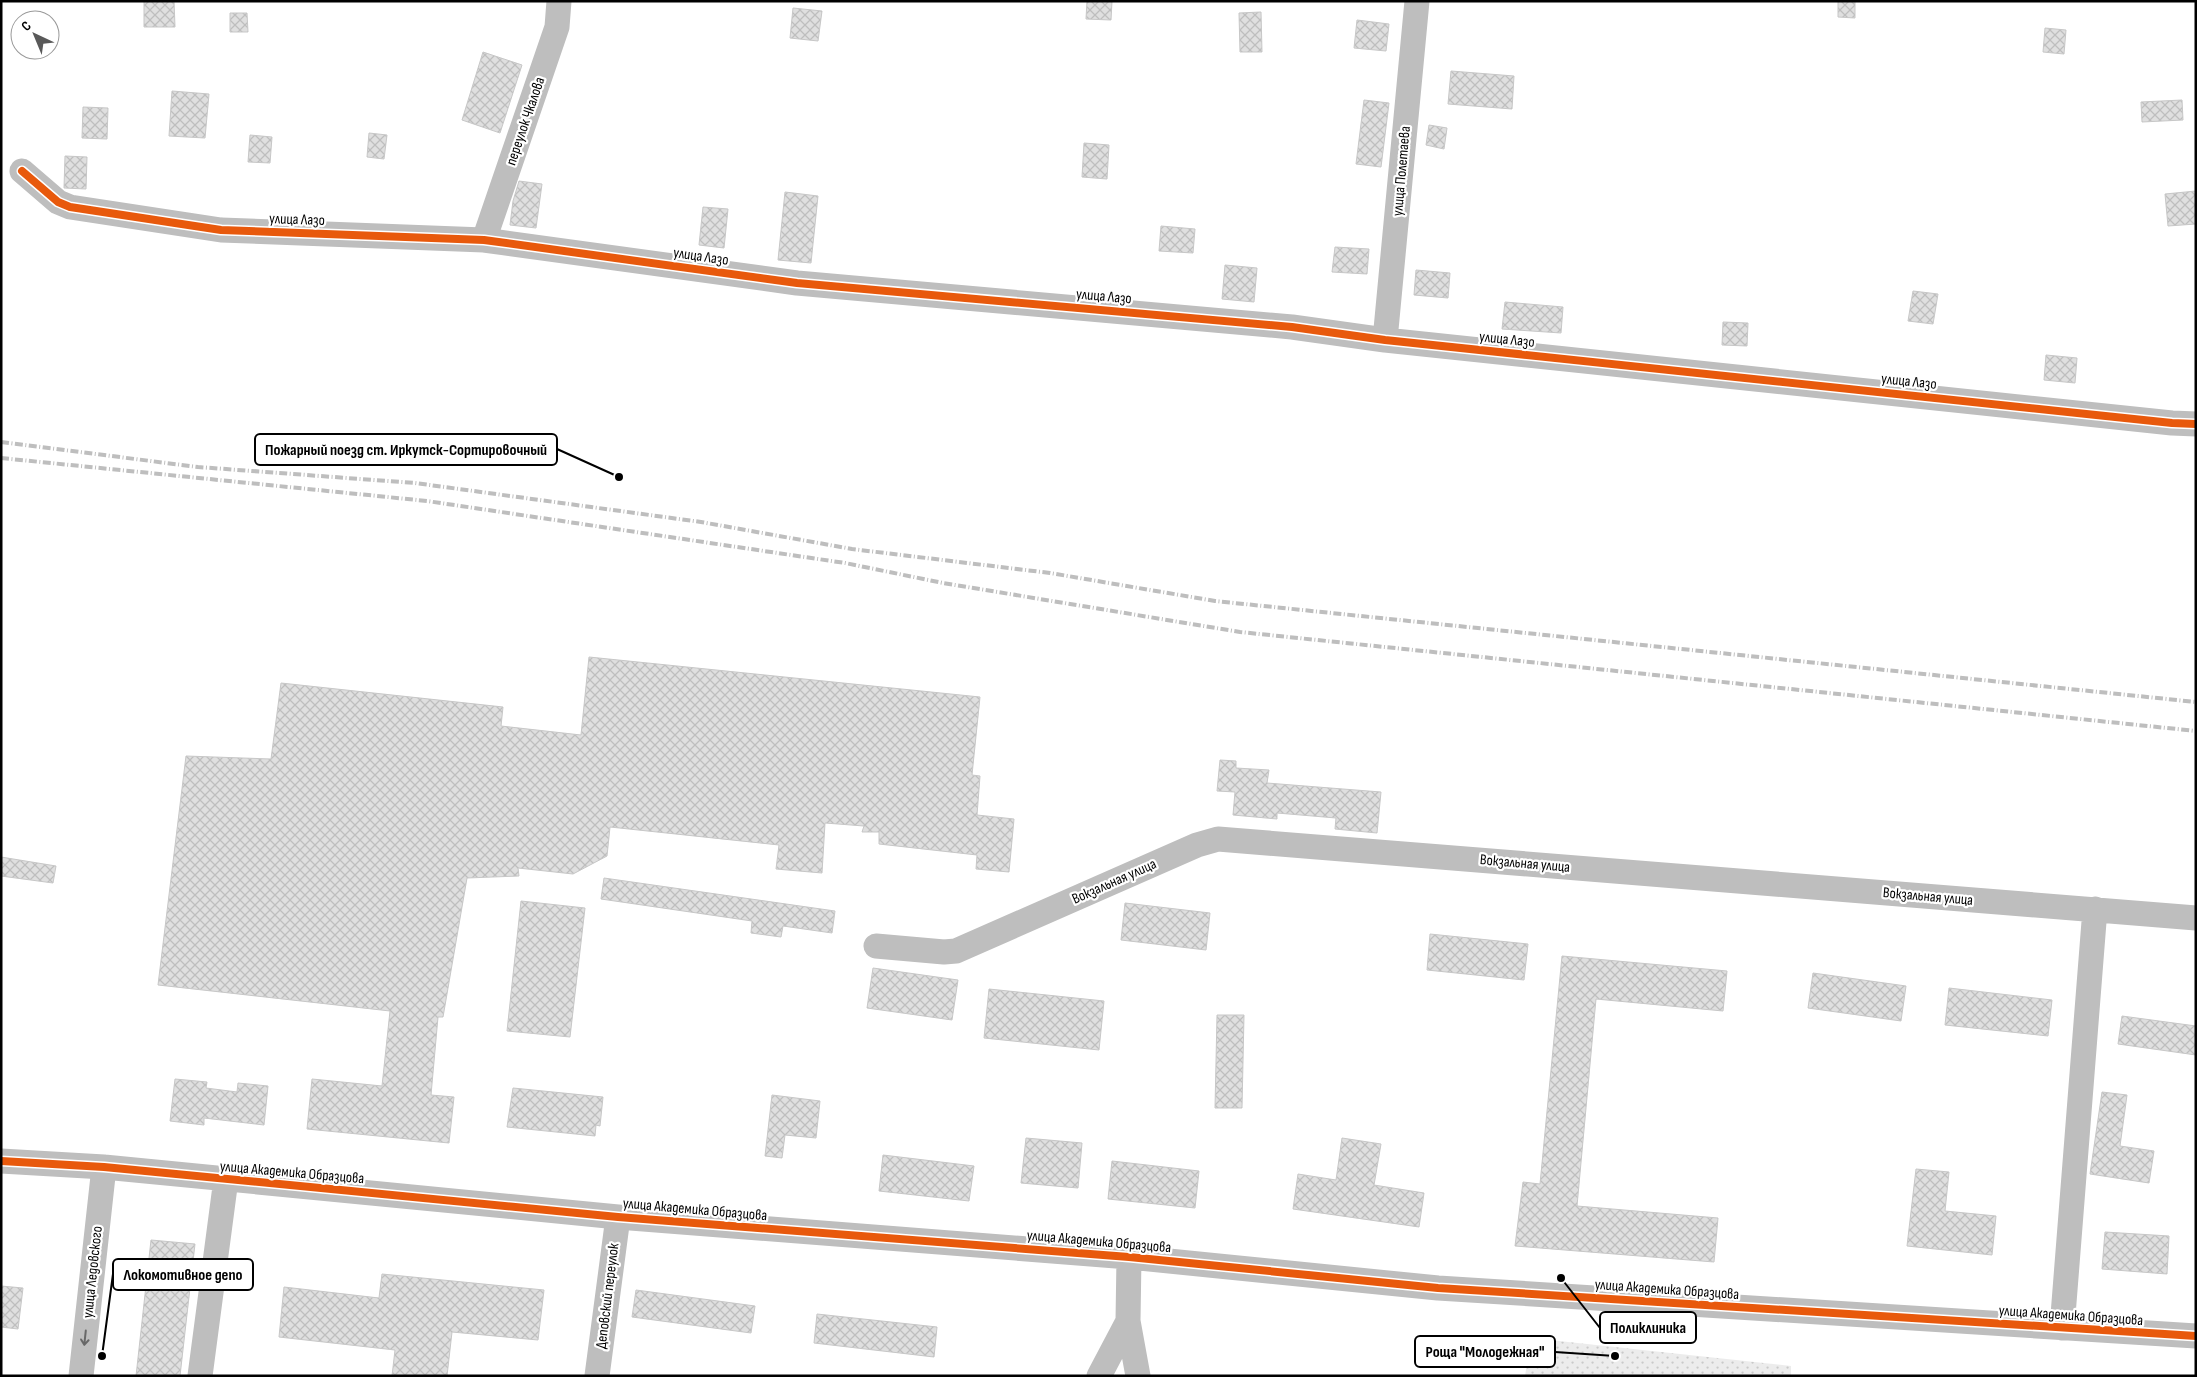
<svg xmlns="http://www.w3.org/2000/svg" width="2197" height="1377" font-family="'Sofia Sans Condensed',sans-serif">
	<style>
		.grass { fill: url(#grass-dots) }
		.building { fill: url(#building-cross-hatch); stroke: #c7c7c7 }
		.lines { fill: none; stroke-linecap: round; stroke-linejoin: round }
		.minor { stroke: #bebebe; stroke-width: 25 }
		.rail { stroke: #bebebe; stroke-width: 4; stroke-dasharray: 8 2.5 1 2.5; stroke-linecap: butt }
		.cycleway-casing { stroke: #fff; stroke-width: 11 }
		.cycleway { stroke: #e8590c; stroke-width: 8 }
		.oneway { stroke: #686868 }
		.labels { text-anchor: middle; stroke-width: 4.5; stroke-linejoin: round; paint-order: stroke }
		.street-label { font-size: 15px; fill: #000; stroke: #fff }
		.leader { fill: none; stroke: #000; stroke-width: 2 }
		.callout-dot { fill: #000; stroke: #fff; stroke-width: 2 }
		.callout { fill: #fff; stroke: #000; stroke-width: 2 }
		.callout-label { font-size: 16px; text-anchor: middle; font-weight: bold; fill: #000 }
	</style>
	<defs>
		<pattern id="grass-dots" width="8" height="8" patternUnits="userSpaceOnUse" patternTransform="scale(1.25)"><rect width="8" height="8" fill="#ececec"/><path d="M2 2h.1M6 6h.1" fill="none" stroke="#c9c9c9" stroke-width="1.8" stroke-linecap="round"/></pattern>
		<pattern id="building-cross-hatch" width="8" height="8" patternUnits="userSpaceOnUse" patternTransform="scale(1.25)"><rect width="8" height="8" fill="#dfdfdf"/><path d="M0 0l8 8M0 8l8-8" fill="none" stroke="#bebebe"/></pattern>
	</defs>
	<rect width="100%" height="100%" fill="#fff"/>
	<!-- grass -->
	<path class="grass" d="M 1531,1338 L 1791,1366 L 1791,1376 L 1525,1376 Z"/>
	<!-- building -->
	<path class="building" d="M 144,1 L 174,1 L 175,27 L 144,27 Z
		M 1087,1 L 1112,1 L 1111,20 L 1086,19 Z
		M 1838,1 L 1855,1 L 1855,18 L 1838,17 Z
		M 793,8 L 822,11 L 818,41 L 790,38 Z
		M 1261,12 L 1262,52 L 1240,52 L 1239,13 Z
		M 230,13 L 247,13 L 248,32 L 230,32 Z
		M 1357,20 L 1389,24 L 1386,51 L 1354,48 Z
		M 2045,28 L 2066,30 L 2064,54 L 2043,52 Z
		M 483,52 L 522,65 L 500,133 L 462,120 Z
		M 1451,71 L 1514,76 L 1512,109 L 1448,104 Z
		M 172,91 L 209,94 L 205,138 L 169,136 Z
		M 1364,100 L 1389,103 L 1381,167 L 1356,164 Z
		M 2182,100 L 2183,120 L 2142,122 L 2141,102 Z
		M 83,107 L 108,108 L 107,139 L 82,138 Z
		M 1429,125 L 1447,128 L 1444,149 L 1426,145 Z
		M 369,133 L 387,135 L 384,159 L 367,157 Z
		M 250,135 L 272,137 L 270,163 L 248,162 Z
		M 1084,143 L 1109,145 L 1107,179 L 1082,177 Z
		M 65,156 L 87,157 L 86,189 L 64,188 Z
		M 519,181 L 542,184 L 536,228 L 510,225 L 513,201 Z
		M 2196,191 L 2196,224 L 2168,226 L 2165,194 Z
		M 785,192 L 818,196 L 811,263 L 778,260 Z
		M 703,207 L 728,209 L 724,248 L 699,245 Z
		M 1161,226 L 1195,229 L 1193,253 L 1159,251 Z
		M 1335,247 L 1369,249 L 1367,274 L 1332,272 Z
		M 1225,265 L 1257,268 L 1254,302 L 1222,299 Z
		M 1416,270 L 1450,273 L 1448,298 L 1414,295 Z
		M 1913,291 L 1938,294 L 1933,324 L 1908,321 Z
		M 1505,302 L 1563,307 L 1561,333 L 1502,329 Z
		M 1723,322 L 1748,323 L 1747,346 L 1722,345 Z
		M 2046,355 L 2077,358 L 2075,383 L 2044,380 Z
		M 589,657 L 980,697 L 972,775 L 980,776 L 977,815 L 1014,819 L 1009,872 L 976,869 L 977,855 L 879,844 L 879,832 L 862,832 L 864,826 L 825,823 L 822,873 L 776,869 L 779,845 L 610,827 L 607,856 L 573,874 L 518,868 L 519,876 L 467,878 L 443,1017 L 438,1017 L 431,1095 L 454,1097 L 449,1143 L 307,1129 L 312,1079 L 382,1086 L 390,1011 L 158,985 L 186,756 L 271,759 L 281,683 L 503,707 L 501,726 L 581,735 Z
		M 1220,760 L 1236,761 L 1236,768 L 1269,770 L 1267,783 L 1381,792 L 1377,833 L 1335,829 L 1336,818 L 1277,813 L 1277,819 L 1233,815 L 1235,792 L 1217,791 Z
		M 1,857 L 56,866 L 53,883 L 1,876 Z
		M 604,878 L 835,911 L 832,933 L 783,926 L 781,937 L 751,933 L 752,921 L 601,899 Z
		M 521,901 L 585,908 L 570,1037 L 507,1031 Z
		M 1125,903 L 1210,913 L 1206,950 L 1121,940 Z
		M 1430,934 L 1528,944 L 1524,980 L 1427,970 Z
		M 1562,956 L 1727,971 L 1723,1011 L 1596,999 L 1577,1206 L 1718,1218 L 1714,1262 L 1515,1246 L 1523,1182 L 1540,1184 Z
		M 873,968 L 958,980 L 952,1020 L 867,1008 Z
		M 1813,973 L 1906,986 L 1901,1021 L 1808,1008 Z
		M 1949,988 L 2052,1000 L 2048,1036 L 1945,1025 Z
		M 989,989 L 1104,1001 L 1099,1050 L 984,1038 Z
		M 1217,1015 L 1244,1015 L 1242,1108 L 1215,1108 Z
		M 2122,1016 L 2196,1026 L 2196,1055 L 2118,1044 Z
		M 175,1079 L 207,1082 L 206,1088 L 237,1092 L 238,1083 L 268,1086 L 264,1125 L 204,1118 L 204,1125 L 170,1121 Z
		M 513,1088 L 603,1097 L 600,1126 L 596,1125 L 595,1136 L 507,1127 Z
		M 2102,1092 L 2127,1095 L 2120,1146 L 2154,1151 L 2149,1183 L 2090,1174 Z
		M 772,1095 L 820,1101 L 816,1138 L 785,1135 L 782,1158 L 765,1156 Z
		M 1026,1138 L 1082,1143 L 1078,1188 L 1021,1183 Z
		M 1342,1138 L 1381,1144 L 1374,1185 L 1424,1193 L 1419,1227 L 1293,1209 L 1298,1174 L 1336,1180 Z
		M 883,1155 L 974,1166 L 969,1201 L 879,1191 Z
		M 1112,1161 L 1199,1171 L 1195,1208 L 1108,1199 Z
		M 1916,1169 L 1949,1172 L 1945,1211 L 1996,1216 L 1992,1255 L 1907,1246 Z
		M 2105,1232 L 2169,1236 L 2167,1274 L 2102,1269 Z
		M 151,1240 L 195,1244 L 180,1376 L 136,1376 Z
		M 382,1274 L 544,1290 L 538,1340 L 452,1332 L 447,1376 L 392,1376 L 395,1350 L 279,1337 L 284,1287 L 379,1298 Z
		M 1,1286 L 23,1288 L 18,1329 L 1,1327 Z
		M 636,1290 L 755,1306 L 751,1333 L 632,1317 Z
		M 817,1314 L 937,1327 L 934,1357 L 814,1343 Z"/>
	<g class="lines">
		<!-- minor -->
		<path class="minor" d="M 22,171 L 58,202 L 70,207 L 221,230 L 484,240 L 797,283 L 1292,327 L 1385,340 L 2172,423 L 2196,424
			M 484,240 L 557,27 L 559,1
			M 1385,340 L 1417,1
			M 876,946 L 944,952 L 956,951 L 1197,845 L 1218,839 L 2196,918
			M 1,1161 L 104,1167 L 618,1217 L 1129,1257 L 1438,1288 L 2196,1336
			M 1129,1257 L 1128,1321 L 1138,1376
			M 2062,1328 L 2095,909
			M 81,1376 L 104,1167
			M 200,1376 L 226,1179
			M 597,1376 L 618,1217
			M 1099,1376 L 1128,1321"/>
		<!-- rail -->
		<path class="rail" d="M 1,442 L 198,467 L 415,483 L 701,522 L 852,549 L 1050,573 L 1215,601 L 2196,702
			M 1,458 L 427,501 L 845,563 L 943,583 L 1240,632 L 2196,731"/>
		<defs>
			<path id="cycleway" d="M 22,171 L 58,202 L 70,207 L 221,230 L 484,240 L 797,283 L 1292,327 L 1385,340 L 2172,423 L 2196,424
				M 1,1161 L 104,1167 L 618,1217 L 1129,1257 L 1438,1288 L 2196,1336"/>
		</defs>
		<!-- cycleway casing -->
		<use href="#cycleway" class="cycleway-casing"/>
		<!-- cycleway -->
		<use href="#cycleway" class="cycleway"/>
	</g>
	<!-- one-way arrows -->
	<defs><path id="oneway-shaft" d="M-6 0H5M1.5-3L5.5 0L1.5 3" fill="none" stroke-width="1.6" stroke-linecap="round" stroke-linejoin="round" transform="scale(1.25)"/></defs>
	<use class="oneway" href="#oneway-shaft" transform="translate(85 1338) rotate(96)"/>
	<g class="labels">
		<!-- street labels -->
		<g class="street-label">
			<text transform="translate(525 121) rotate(-71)" y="5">переулок Чкалова</text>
			<text transform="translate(1401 171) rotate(-85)" y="5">улица Полетаева</text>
			<text transform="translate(297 219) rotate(2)" y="5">улица Лазо</text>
			<text transform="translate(701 256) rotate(8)" y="5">улица Лазо</text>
			<text transform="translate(1104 296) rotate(5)" y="5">улица Лазо</text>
			<text transform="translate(1507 339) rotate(6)" y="5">улица Лазо</text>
			<text transform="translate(1909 381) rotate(6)" y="5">улица Лазо</text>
			<text transform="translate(1525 863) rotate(5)" y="5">Вокзальная улица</text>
			<text transform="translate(1114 881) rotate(-24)" y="5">Вокзальная улица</text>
			<text transform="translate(1928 896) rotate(5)" y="5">Вокзальная улица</text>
			<text transform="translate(292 1172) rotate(5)" y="5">улица Академика Образцова</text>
			<text transform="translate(695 1209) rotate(5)" y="5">улица Академика Образцова</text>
			<text transform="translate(1099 1241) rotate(5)" y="5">улица Академика Образцова</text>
			<text transform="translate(92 1272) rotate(-84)" y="5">улица Ледовского</text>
			<text transform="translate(1667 1289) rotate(4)" y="5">улица Академика Образцова</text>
			<text transform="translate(607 1296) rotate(-83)" y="5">Деповский переулок</text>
			<text transform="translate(2071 1315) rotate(4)" y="5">улица Академика Образцова</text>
		</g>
	</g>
	<!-- callouts -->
	<path class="leader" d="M619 477L557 449M102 1356L113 1274M1561 1278L1600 1328M1615 1356L1555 1352"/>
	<g class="callout-dot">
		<circle cx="619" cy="477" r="5"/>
		<circle cx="102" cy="1356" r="5"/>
		<circle cx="1561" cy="1278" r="5"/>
		<circle cx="1615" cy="1356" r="5"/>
	</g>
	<g class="callout">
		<rect x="255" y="434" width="302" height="31" rx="5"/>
		<rect x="113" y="1259" width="140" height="31" rx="5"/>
		<rect x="1600" y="1312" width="96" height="31" rx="5"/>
		<rect x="1415" y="1336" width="140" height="31" rx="5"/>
	</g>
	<g class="callout-label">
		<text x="406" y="455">Пожарный поезд ст. Иркутск-Сортировочный</text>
		<text x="183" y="1280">Локомотивное депо</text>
		<text x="1648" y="1333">Поликлиника</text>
		<text x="1485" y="1357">Роща "Молодежная"</text>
	</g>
	<!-- border -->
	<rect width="2197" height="1377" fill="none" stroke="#000000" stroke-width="5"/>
	<!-- north arrow -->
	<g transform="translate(35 35) rotate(316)"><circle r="24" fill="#ffffff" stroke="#999999"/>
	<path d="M0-4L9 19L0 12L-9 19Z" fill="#595959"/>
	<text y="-8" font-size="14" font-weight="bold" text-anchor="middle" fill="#000000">С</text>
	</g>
</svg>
